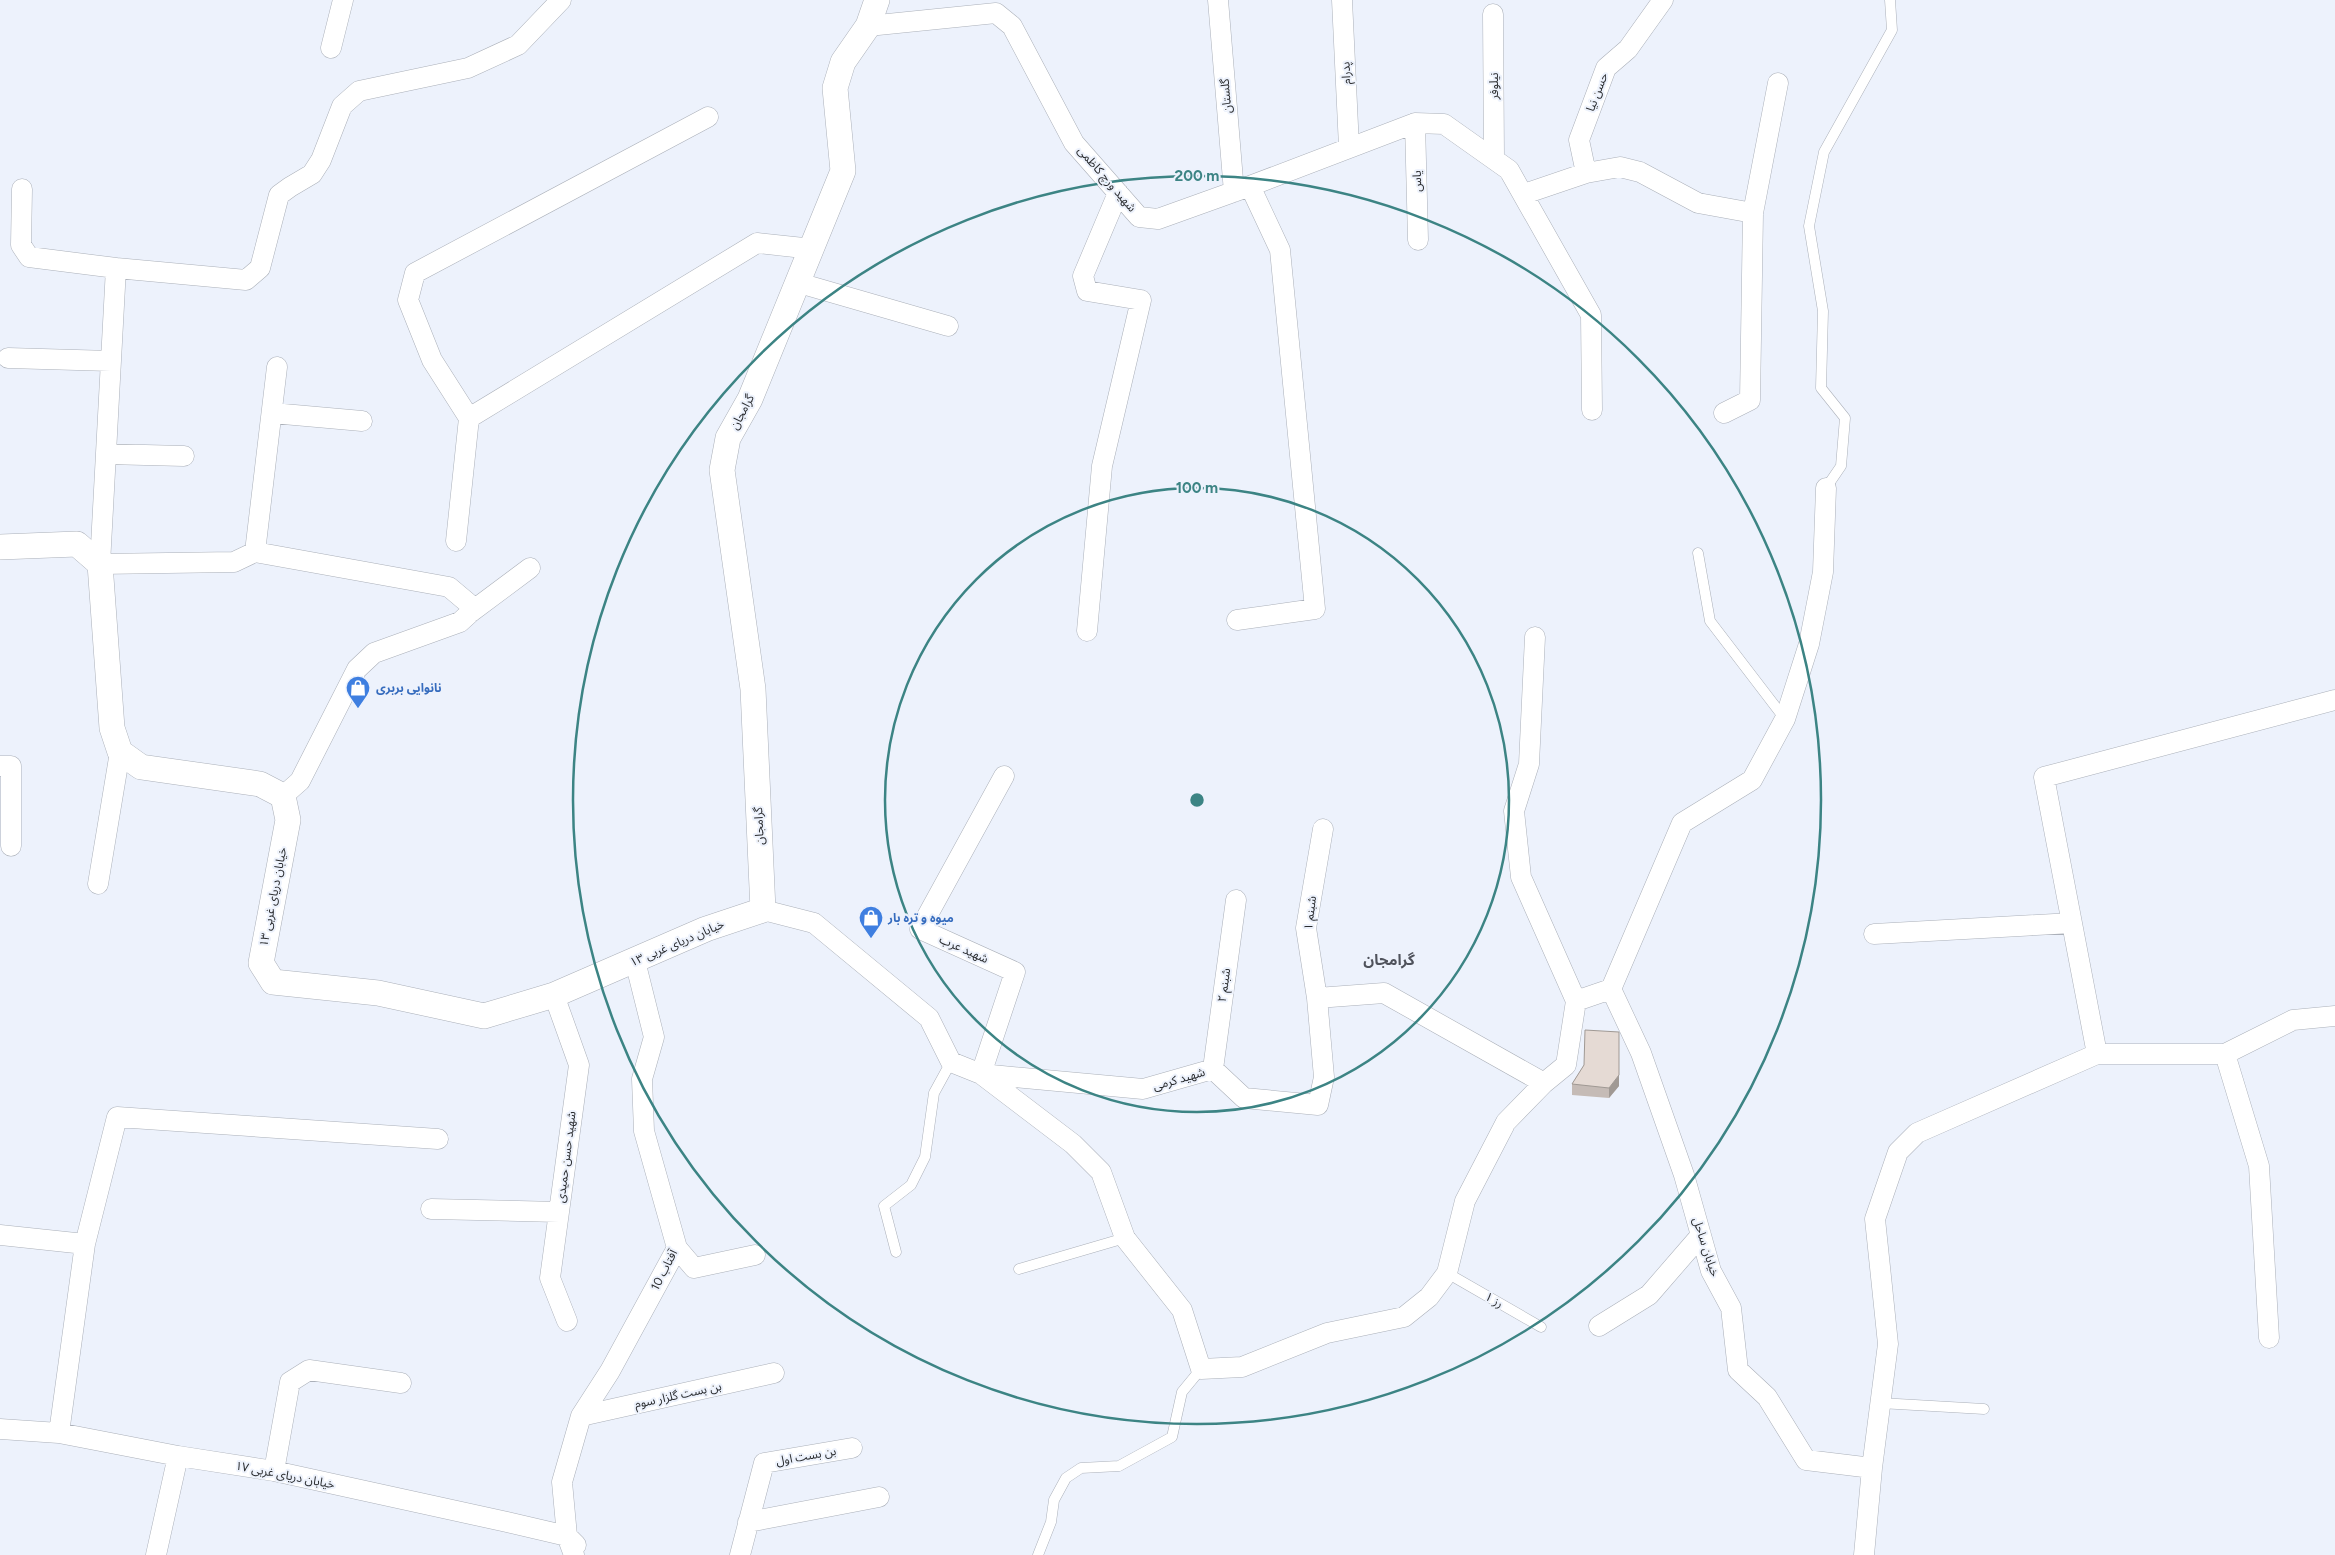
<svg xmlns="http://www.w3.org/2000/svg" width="2335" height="1555" font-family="Figtree,'Noto Sans Arabic',sans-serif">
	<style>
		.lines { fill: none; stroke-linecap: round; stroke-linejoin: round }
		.service-casing { stroke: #abb0b9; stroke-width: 11 }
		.minor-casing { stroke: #abb0b9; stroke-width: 21 }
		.tertiary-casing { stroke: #abb0b9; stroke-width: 26 }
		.service { stroke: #fff; stroke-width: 10 }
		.minor { stroke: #fff; stroke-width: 20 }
		.tertiary { stroke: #fff; stroke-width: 25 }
		.wall { fill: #c5bbb6 }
		.shaded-wall { fill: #a09994 }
		.building { fill: #e5dad4; stroke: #a09994 }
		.ring { fill: none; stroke: #3c8484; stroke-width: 2.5 }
		.labels { text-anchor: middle; stroke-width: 4; stroke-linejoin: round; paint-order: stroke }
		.street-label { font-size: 12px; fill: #2a2c2f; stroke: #edf2fc }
		.shop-label { font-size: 12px; font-weight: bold; fill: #366cbe; stroke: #edf2fc; text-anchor: start }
		.quarter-label { font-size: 15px; font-weight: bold; fill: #4f525b; stroke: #edf2fc }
		.centre { fill: #3c8484; stroke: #edf2fc; stroke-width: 2.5 }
		.ring-label { font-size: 15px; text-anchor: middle; font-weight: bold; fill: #3c8484; stroke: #edf2fc; stroke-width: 4; stroke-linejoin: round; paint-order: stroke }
	</style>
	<rect width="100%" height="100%" fill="#edf2fc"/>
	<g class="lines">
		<defs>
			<path id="service" d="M 1826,488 L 1841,466 L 1845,418 L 1821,388 L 1823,311 L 1809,226 L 1824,152 L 1892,30 L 1890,0
				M 1698,553 L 1710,621 L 1785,719
				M 896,1252 L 884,1206 L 911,1185 L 925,1157 L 934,1093 L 951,1062
				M 1019,1269 L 1125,1238
				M 1447,1273 L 1541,1327
				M 1880,1403 L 1984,1409
				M 1038,1555 L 1051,1522 L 1054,1500 L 1066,1478 L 1081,1468 L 1119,1466 L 1172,1437 L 1182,1392 L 1201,1369"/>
			<path id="minor" d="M 1218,0 L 1234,192
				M 1342,0 L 1349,147
				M 1493,14 L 1494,158
				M 868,26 L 996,13 L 1012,26 L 1074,143 L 1139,217 L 1158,219 L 1250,186 L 1415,123 L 1444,124 L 1509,170 L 1591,315 L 1592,410
				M 331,48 L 343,0
				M 1415,123 L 1418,240
				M 1586,173 L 1579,140 L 1606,68 L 1628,49 L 1663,0
				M 22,189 L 21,245 L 29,257 L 116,268
				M 1524,194 L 1586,173 L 1620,167 L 1640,172 L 1698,203 L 1753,213
				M 799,283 L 948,326
				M 8,358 L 111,361
				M 272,413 L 362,421
				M 1724,413 L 1750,400 L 1753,213 L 1778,83
				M 469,418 L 432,360 L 408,300 L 415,273 L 708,117
				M 106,454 L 184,456
				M 456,541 L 469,418 L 757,243 L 813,249
				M 255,552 L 277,367
				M 471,612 L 468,603 L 449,587 L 255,552 L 234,562 L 100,564 L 116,268 L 246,280 L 260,268 L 279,195 L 290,187 L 312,174 L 321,160 L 342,106 L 359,91 L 468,68 L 518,45 L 561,0
				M 1237,620 L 1315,609 L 1280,250 L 1250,186
				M 1087,631 L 1102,466 L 1141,300 L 1087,291 L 1083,276 L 1118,193
				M 1535,637 L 1529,764 L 1514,811 L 1521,877 L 1576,1001
				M 0,766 L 11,766 L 11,846
				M 1004,776 L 920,929 L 1015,972 L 981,1074 L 1143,1089 L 1213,1069 L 1244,1098 L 1318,1105 L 1324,1077 L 1317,998 L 1306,928 L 1323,829
				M 283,796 L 300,781 L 357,669 L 374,653 L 460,622 L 471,612 L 530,568
				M 98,884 L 120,752
				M 763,910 L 814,923 L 929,1018 L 951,1062 L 981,1074 L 1073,1144 L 1101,1172 L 1125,1238 L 1182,1310 L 1201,1369 L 1242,1367 L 1327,1333 L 1404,1317 L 1429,1297 L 1447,1273 L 1465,1201 L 1506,1122 L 1544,1083 L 1566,1065 L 1576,1001 L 1611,989 L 1682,823 L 1752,780 L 1785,719 L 1809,644 L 1823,572 L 1826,488
				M 1874,934 L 2072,923
				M 1611,989 L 1641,1053 L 1684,1175 L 1711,1271 L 1731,1308 L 1738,1370 L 1767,1397 L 1806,1460 L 1872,1468 L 1864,1555
				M 554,995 L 579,1065 L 550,1278 L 567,1321
				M 1317,998 L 1384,993 L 1544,1083
				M 2097,1054 L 2044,777 L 2335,700
				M 2225,1054 L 2259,1166 L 2269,1338
				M 1213,1069 L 1236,900
				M 431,1209 L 559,1212
				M 0,1235 L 85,1244
				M 677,1248 L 694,1268 L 755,1255
				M 1599,1326 L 1649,1295 L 1701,1235
				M 581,1416 L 774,1373
				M 0,1429 L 59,1433 L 178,1456 L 274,1471 L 507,1522 L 567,1536 L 576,1545
				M 59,1433 L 85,1244 L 117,1117 L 438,1139
				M 1872,1468 L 1888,1344 L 1875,1219 L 1898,1152 L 1917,1133 L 2097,1054 L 2225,1054 L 2293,1020 L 2335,1016
				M 274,1471 L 290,1382 L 309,1370 L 401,1383
				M 748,1522 L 879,1497
				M 156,1555 L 178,1456
				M 574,1555 L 567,1536 L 562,1482 L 581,1416 L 610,1371 L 677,1248 L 644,1131 L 642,1079 L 654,1037 L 635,961
				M 740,1555 L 764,1463 L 852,1448"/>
			<path id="tertiary" d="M 0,547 L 77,544 L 100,564 L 112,728 L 120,752 L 141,767 L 260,784 L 283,796 L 288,820 L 261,963 L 273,982 L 378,993 L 484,1016 L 554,995 L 706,929 L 763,910 L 753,689 L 722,470 L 728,438 L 750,399 L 843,171 L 835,88 L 843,62 L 868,26 L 877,0"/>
		</defs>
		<!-- service casing -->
		<use href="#service" class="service-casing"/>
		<!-- minor casing -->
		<use href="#minor" class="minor-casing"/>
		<!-- tertiary casing -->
		<use href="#tertiary" class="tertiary-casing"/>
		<!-- service -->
		<use href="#service" class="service"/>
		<!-- minor -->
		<use href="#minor" class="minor"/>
		<!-- tertiary -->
		<use href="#tertiary" class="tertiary"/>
	</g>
	<!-- wall -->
	<path class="wall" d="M 1619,1032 L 1619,1086 L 1609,1098 L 1572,1095 L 1572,1084 L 1584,1065 Z"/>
	<!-- shaded-wall -->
	<path class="shaded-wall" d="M 1619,1075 L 1619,1086 L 1609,1098 L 1609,1088 Z"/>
	<!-- building -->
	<path class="building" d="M 1585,1030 L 1619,1032 L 1619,1075 L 1609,1088 L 1572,1084 L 1584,1065 Z"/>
	<!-- distance rings -->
	<g class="ring">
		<circle cx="1197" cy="800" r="312"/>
		<circle cx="1197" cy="800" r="624"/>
	</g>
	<!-- icons -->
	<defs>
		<symbol id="shop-pin" viewBox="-11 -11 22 30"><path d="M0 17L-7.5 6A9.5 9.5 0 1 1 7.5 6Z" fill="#3f7fe0" stroke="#edf2fc"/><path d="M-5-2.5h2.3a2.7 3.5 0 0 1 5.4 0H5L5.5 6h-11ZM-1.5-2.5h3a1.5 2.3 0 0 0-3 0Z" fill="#fff"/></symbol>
	</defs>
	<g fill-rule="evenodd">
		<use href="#shop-pin" x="344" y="674" width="28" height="38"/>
		<use href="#shop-pin" x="857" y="904" width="28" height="38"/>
	</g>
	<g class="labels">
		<!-- street labels -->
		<g class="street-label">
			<text transform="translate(1346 73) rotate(-93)" y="4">پدرام</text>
			<text transform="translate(1494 86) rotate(-90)" y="4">نیلوفر</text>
			<text transform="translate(1597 92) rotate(-69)" y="4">حسن نیا</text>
			<text transform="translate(1226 96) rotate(-95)" y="4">گلستان</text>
			<text transform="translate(1107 179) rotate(49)" y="4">شهید ورچ کاظمی</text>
			<text transform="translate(1417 181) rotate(-91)" y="4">یاس</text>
			<text transform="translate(742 412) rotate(-62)" y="4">گرامجان</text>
			<text transform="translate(759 826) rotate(-93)" y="4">گرامجان</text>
			<text transform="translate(273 897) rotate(-79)" y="4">خیابان دریای غربی ۱۳</text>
			<text transform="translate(1310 913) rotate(-83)" y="4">شبنم ۱</text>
			<text transform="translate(677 943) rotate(-23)" y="4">خیابان دریای غربی ۱۳</text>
			<text transform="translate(964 949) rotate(24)" y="4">شهید عرب</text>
			<text transform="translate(1224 985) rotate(-82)" y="4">شبنم ۲</text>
			<text transform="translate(1179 1079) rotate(-16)" y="4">شهید کرمی</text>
			<text transform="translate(566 1157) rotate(-83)" y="4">شهید حسن حمیدی</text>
			<text transform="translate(1706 1247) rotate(72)" y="4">خیابان ساحل</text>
			<text transform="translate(664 1270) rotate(-63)" y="4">آفتاب 10</text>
			<text transform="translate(1494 1300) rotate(30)" y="4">رز ۱</text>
			<text transform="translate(678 1395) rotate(-12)" y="4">بن بست گلزار سوم</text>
			<text transform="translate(806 1456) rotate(-10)" y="4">بن بست اول</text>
			<text transform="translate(285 1475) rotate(11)" y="4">خیابان دریای غربی ۱۷</text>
		</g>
		<!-- shop labels -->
		<g class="shop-label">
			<text x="376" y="692">نانوایی بربری</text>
			<text x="888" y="922">میوه و تره بار</text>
		</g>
		<!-- quarter labels -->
		<g class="quarter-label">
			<text x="1389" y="965">گرامجان</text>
		</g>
	</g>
	<circle cx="1197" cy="800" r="8" class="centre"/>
	<g class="ring-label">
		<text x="1197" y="181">200 m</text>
		<text x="1197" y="493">100 m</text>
	</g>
</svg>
